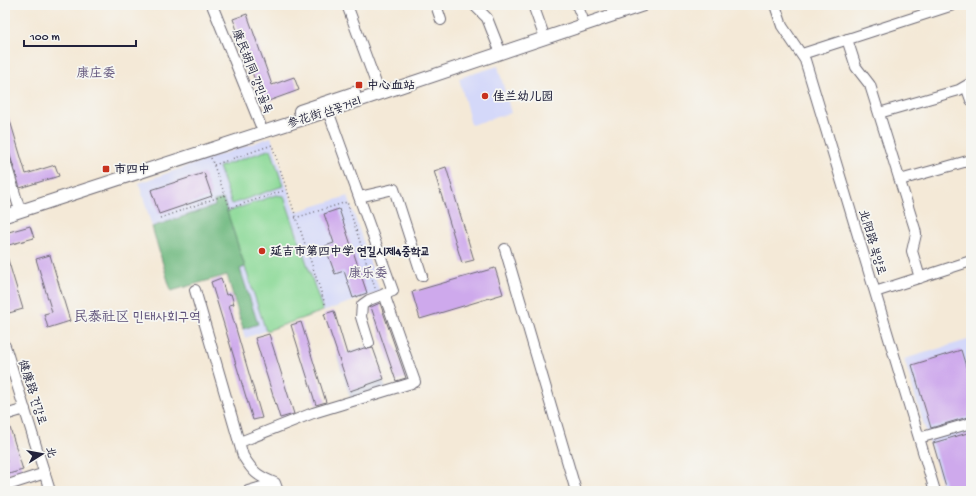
<svg xmlns="http://www.w3.org/2000/svg" width="976" height="496" font-family="'Gochi Hand','LXGW WenKai TC','Poor Story',sans-serif">
	<style>
		.built { fill: #d4d8f9 }
		.industrial { fill: #bdc3de }
		.green { fill: #8bd997; stroke: #567e69 }
		.forest { fill: #70b980; stroke: #496e5e }
		.building { fill: #cea9ec }
		.lines { fill: none; stroke-linecap: round; stroke-linejoin: round }
		.minor-casing { stroke: #6c6872; stroke-width: 12 }
		.major-casing { stroke: #6c6872; stroke-width: 14 }
		.path { stroke: #6c6872; stroke-width: 1.5; stroke-dasharray: 1 3; stroke-linecap: butt }
		.minor { stroke: #fff; stroke-width: 10 }
		.major { stroke: #fff; stroke-width: 12 }
		.poi-dot { fill: #c8321e; stroke: #f6f6f2; stroke-width: 1.5 }
		.labels { text-anchor: middle; stroke-width: 3.5; stroke-linejoin: round; paint-order: stroke }
		.street-label { font-size: 12px; fill: #22223b; stroke: #f6f6f2 }
		.poi-label { font-size: 12px; font-weight: bold; fill: #22223b; stroke: #f6f6f2; text-anchor: start }
		.neighbourhood-label { font-size: 13px; fill: #5e5179; stroke: #f6f6f2 }
		.quarter-label { font-size: 14px; fill: #5e5179; stroke: #f6f6f2 }
	</style>
	<rect width="100%" height="100%" fill="#f6f6f2"/>
	<filter id="ink" filterUnits="userSpaceOnUse"><feTurbulence type="fractalNoise" baseFrequency=".025" numOctaves="2"/><feDisplacementMap in="SourceGraphic" scale="8" xChannelSelector="R" yChannelSelector="G"/><feConvolveMatrix kernelMatrix="1 2 1 2 8 2 1 2 1" color-interpolation-filters="sRGB"/></filter>
	<filter id="wash" filterUnits="userSpaceOnUse"><feTurbulence type="fractalNoise" baseFrequency=".012" numOctaves="4" result="noise"/><feDisplacementMap in="SourceGraphic" scale="16" xChannelSelector="R" yChannelSelector="G"/><feGaussianBlur stdDeviation="0.9" result="paint"/><feColorMatrix in="noise" values="0 0 0 0 0 0 0 0 0 0 0 0 0 0 0 0 0 1.4 0 .05"/><feComposite in="paint" operator="in"/></filter>
	<g filter="url(#wash)">
		<rect width="100%" height="100%" fill="#f4e9d7"/>
		<!-- built -->
		<path class="built" d="M 498,66 L 511,113 L 471,125 L 459,78 Z
			M 271,137 L 295,212 L 348,196 L 380,292 L 245,338 L 227,275 L 171,291 L 139,183 Z
			M 971,339 L 971,491 L 944,491 L 904,359 Z"/>
		<!-- industrial -->
		<path class="industrial" d="M 370,345 L 386,389 L 351,400 L 337,356 Z"/>
		<!-- green -->
		<path class="green" d="M 271,149 L 283,186 L 232,204 L 219,167 Z
			M 276,195 L 284,196 L 323,311 L 266,331 L 227,212 Z"/>
		<!-- forest -->
		<path class="forest" d="M 223,199 L 245,267 L 240,269 L 258,324 L 243,329 L 227,275 L 171,291 L 152,227 L 215,206 L 214,201 Z"/>
		<g id="blocks">
			<!-- building -->
			<path class="building" d="M 247,14 L 272,85 L 294,77 L 299,90 L 263,103 L 233,19 Z
				M 5,113 L 7,113 L 11,124 L 26,174 L 55,165 L 59,176 L 20,188 L 5,139 Z
				M 446,167 L 474,260 L 462,263 L 434,171 Z
				M 204,173 L 212,196 L 159,214 L 151,190 Z
				M 339,209 L 367,293 L 353,298 L 344,271 L 335,274 L 325,246 L 334,243 L 324,214 Z
				M 30,226 L 34,238 L 5,246 L 5,233 Z
				M 5,253 L 6,253 L 23,309 L 9,313 L 5,299 Z
				M 50,255 L 70,321 L 48,328 L 44,314 L 52,312 L 36,259 Z
				M 495,268 L 503,294 L 420,319 L 412,292 Z
				M 221,278 L 226,295 L 231,294 L 234,304 L 229,305 L 262,418 L 253,420 L 211,282 Z
				M 380,303 L 406,378 L 396,381 L 371,307 Z
				M 334,311 L 347,354 L 364,348 L 368,349 L 373,348 L 384,379 L 350,391 L 324,314 Z
				M 301,322 L 326,402 L 316,405 L 291,325 Z
				M 269,334 L 294,414 L 280,418 L 255,338 Z
				M 961,350 L 971,383 L 971,416 L 931,428 L 912,365 Z
				M 5,421 L 8,421 L 23,470 L 5,475 L 5,462 L 7,462 L 5,454 Z
				M 971,432 L 971,491 L 947,491 L 933,443 Z"/>
		</g>
	</g>
	<g filter="url(#ink)">
		<use href="#blocks" fill-opacity="0" stroke="#6c6872" stroke-width="1"/>
		<g class="lines">
			<defs>
				<path id="minor" d="M 212,5 L 260,124
					M 347,5 L 377,86
					M 436,5 L 441,20
					M 474,5 L 487,18 L 498,46
					M 533,5 L 542,30
					M 577,5 L 582,17
					M 775,5 L 782,26 L 805,60 L 935,491
					M 847,39 L 856,67 L 870,85 L 915,229 L 916,234 L 912,251 L 920,278
					M 802,54 L 953,5
					M 966,86 L 971,100
					M 328,111 L 393,291 L 369,300 L 362,305 L 361,317 L 369,343
					M 879,113 L 959,90 L 971,83
					M 5,161 L 18,204
					M 900,180 L 971,160
					M 359,197 L 394,189 L 422,276
					M 505,249 L 576,491
					M 195,290 L 243,456 C 253,472 257,476 275,483 L 278,491
					M 875,292 L 971,261
					M 5,346 L 50,491
					M 5,415 L 25,409
					M 919,438 L 971,423
					M 240,442 L 313,413 L 415,382 L 384,294
					M 5,486 L 45,473
					M 248,491 L 275,483"/>
				<path id="major" d="M 300,111 L 354,93
					M 5,216 L 328,111 L 643,5"/>
			</defs>
			<!-- minor casing -->
			<use href="#minor" class="minor-casing"/>
			<!-- major casing -->
			<use href="#major" class="major-casing"/>
			<!-- path -->
			<path class="path" d="M 211,158 L 230,208 L 286,190
				M 214,165 L 272,145 L 325,304
				M 160,218 L 225,195
				M 295,218 L 347,202 L 375,288"/>
			<!-- minor -->
			<use href="#minor" class="minor"/>
			<!-- major -->
			<use href="#major" class="major"/>
		</g>
	</g>
	<!-- markers -->
	<g class="poi-dot">
		<rect x="355" y="81" width="8" height="8" rx="2"/>
		<circle cx="485" cy="96" r="4"/>
		<rect x="102" y="165" width="8" height="8" rx="2"/>
		<circle cx="262" cy="251" r="4"/>
	</g>
	<g class="labels">
		<!-- street labels -->
		<g class="street-label">
			<text transform="translate(253 71) rotate(68)" y="4">康民胡同 강민골목</text>
			<text transform="translate(324 112) rotate(-18)" y="4">参花街 삼꽃거리</text>
			<text transform="translate(873 242) rotate(73)" y="4">北阳路 북양로</text>
			<text transform="translate(33 392) rotate(72)" y="4">健康路 건강로</text>
		</g>
		<!-- poi labels -->
		<g class="poi-label">
			<text x="367" y="89">中心血站</text>
			<text x="493" y="100">佳兰幼儿园</text>
			<text x="114" y="173">市四中</text>
			<text x="270" y="255">延吉市第四中学 연길시제4중학교</text>
		</g>
		<!-- neighbourhood labels -->
		<g class="neighbourhood-label">
			<text x="96" y="77">康庄委</text>
			<text x="368" y="277">康乐委</text>
		</g>
		<!-- quarter labels -->
		<g class="quarter-label">
			<text x="137" y="321">民泰社区 민태사회구역</text>
		</g>
	</g>
	<!-- margin -->
	<rect width="976" height="496" fill="none" stroke="#f6f6f2" stroke-width="20"/>
	<!-- north arrow -->
	<g transform="translate(42 454) rotate(79)" stroke="#f6f6f2" stroke-width="3" paint-order="stroke">
	<path d="M0-3L7 15L0 10L-7 15Z" fill="#22223b"/>
	<text y="-6" font-size="11" font-weight="bold" text-anchor="middle" fill="#22223b">北</text>
	</g>
	<!-- scale -->
	<path d="M24 40v6h112v-6" fill="none" stroke="#22223b" stroke-width="2"/>
	<text x="30" y="40" font-size="12" fill="#22223b" stroke="#f6f6f2" stroke-width="3" paint-order="stroke">100 m</text>
</svg>
